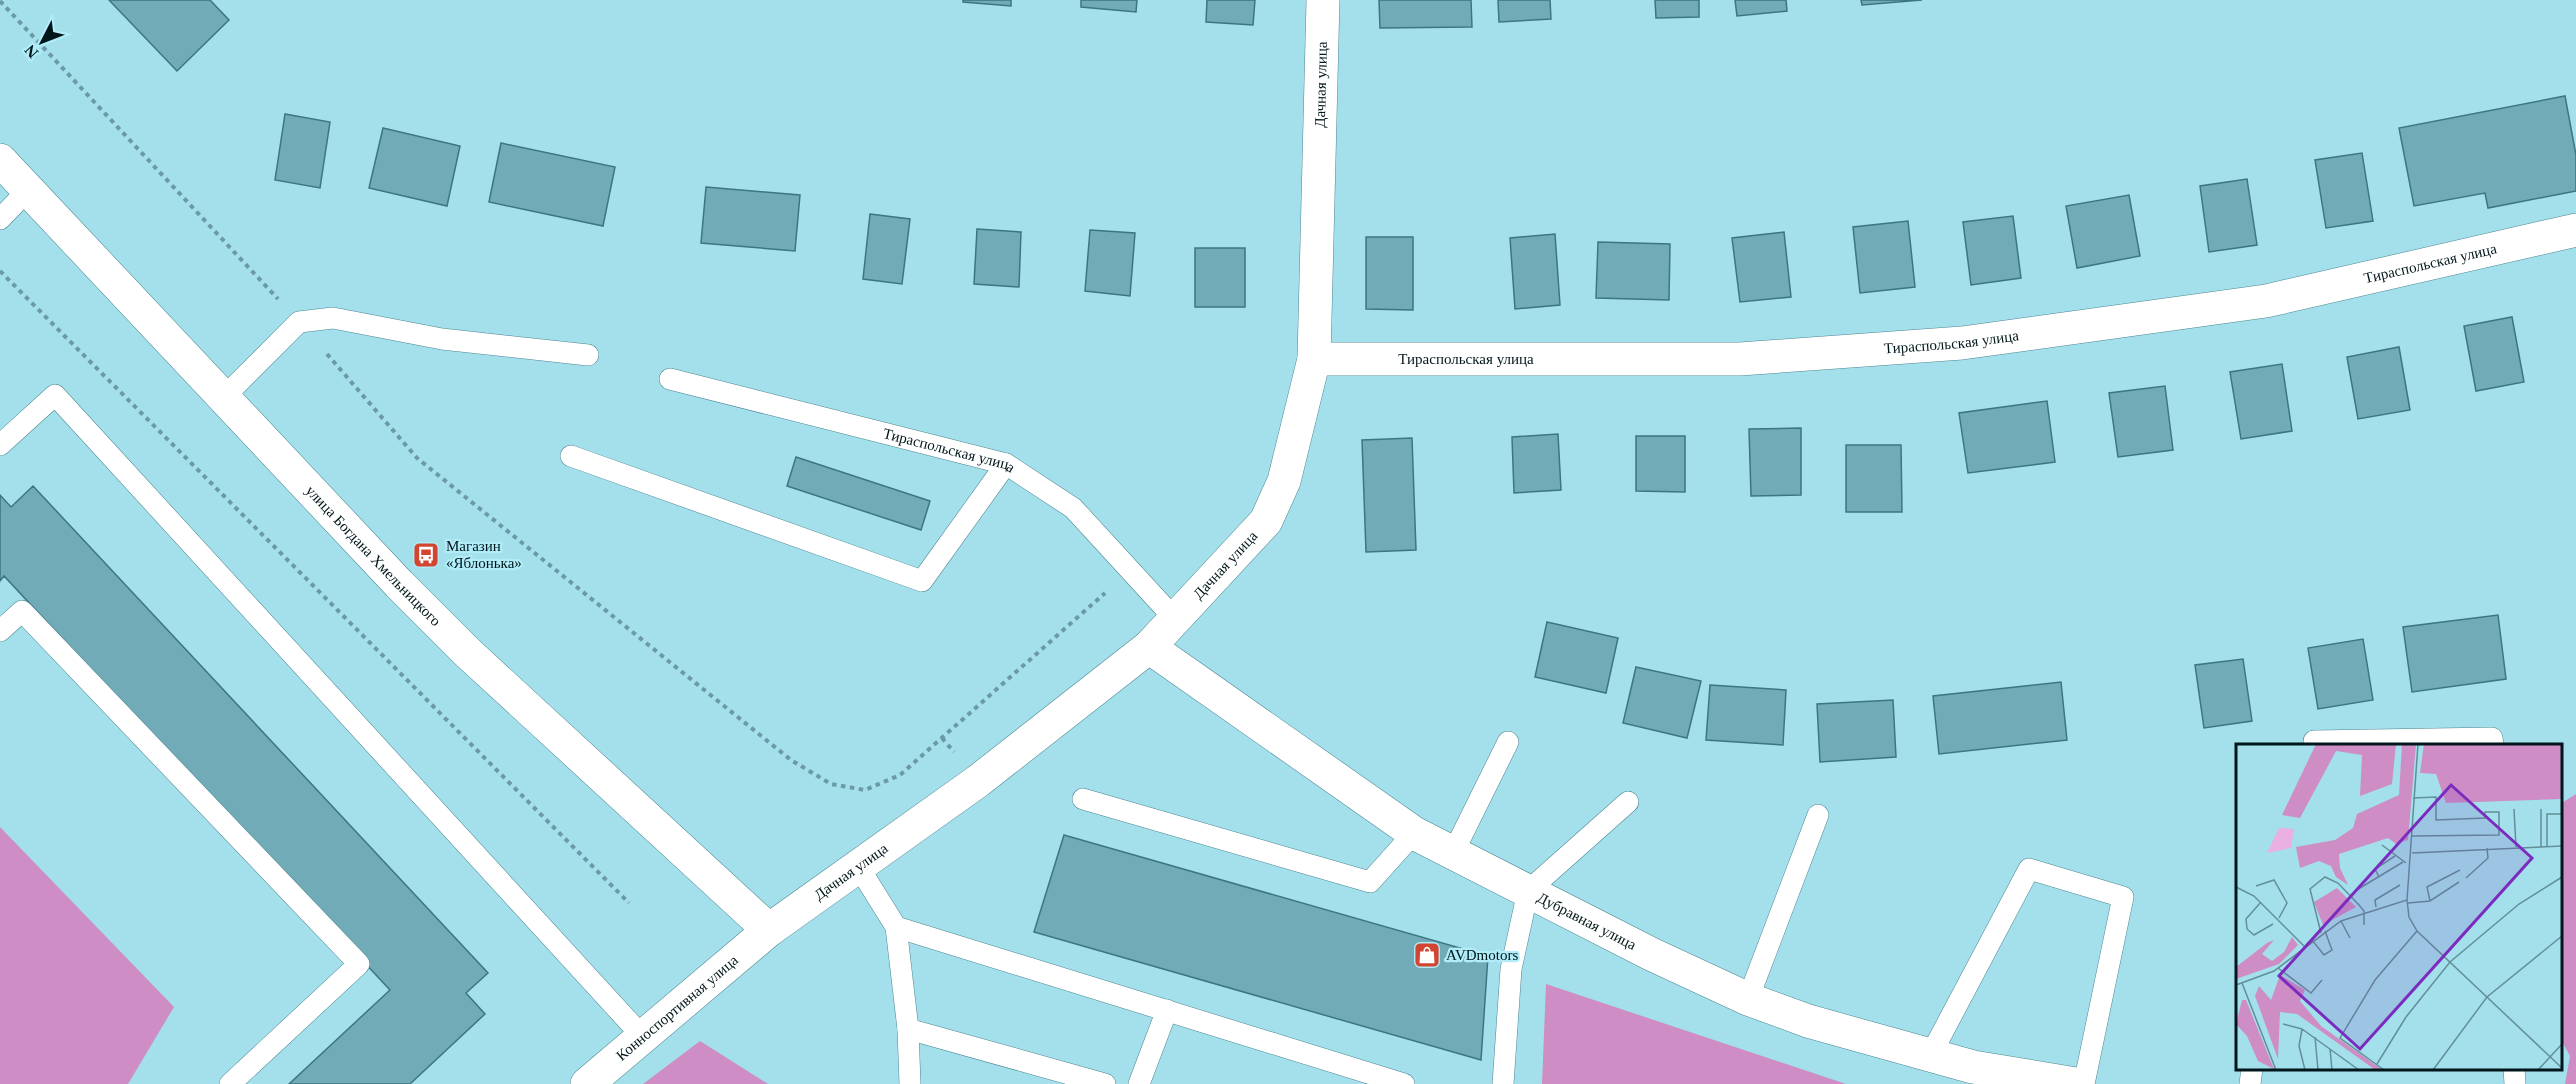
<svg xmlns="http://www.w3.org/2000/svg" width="2576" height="1084" font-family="Georgia,serif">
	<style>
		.forest { fill: #ce8dc5 }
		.building { fill: #71abb7; stroke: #3c7681; stroke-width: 1.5 }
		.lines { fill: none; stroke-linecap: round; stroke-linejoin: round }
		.service-casing { stroke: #4c8691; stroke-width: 22 }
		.minor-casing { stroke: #4c8691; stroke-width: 34 }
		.secondary-casing { stroke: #4c8691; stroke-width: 34 }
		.path { stroke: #6b9aa4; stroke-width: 4; stroke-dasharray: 4.5 4.5; stroke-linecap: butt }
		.service { stroke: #fff; stroke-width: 21 }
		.minor { stroke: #fff; stroke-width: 33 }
		.secondary { stroke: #fff; stroke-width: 33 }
		.labels { text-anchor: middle; stroke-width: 4.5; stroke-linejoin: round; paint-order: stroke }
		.street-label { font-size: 15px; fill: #00161a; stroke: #b0edf9 }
		.poi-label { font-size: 15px; fill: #00161a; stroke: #b0edf9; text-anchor: start }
		.inset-road { fill: none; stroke: #628f98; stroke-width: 1.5 }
		.view { fill: #7b2cbf; fill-opacity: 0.15; stroke: #7b2cbf; stroke-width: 3 }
		.inset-edge { fill: none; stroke: #00161a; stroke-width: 3 }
	</style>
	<rect width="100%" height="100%" fill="#a3e0ec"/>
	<!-- forest -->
	<path class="forest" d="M 2576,794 L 2576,1084 L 2565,1084 L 2570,1056 L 2560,1038 L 2560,804 Z
		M 0,827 L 174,1007 L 128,1084 L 0,1084 Z
		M 1546,984 L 1846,1084 L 1542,1084 Z
		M 700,1041 L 768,1084 L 643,1084 Z"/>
	<!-- building -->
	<path class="building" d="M 109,0 L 210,0 L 229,20 L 177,71 Z
		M 963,0 L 1011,0 L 1011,6 L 963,2 Z
		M 1081,0 L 1137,0 L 1136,12 L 1081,7 Z
		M 1207,0 L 1255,0 L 1253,25 L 1206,22 Z
		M 1379,0 L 1471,0 L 1472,27 L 1380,28 Z
		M 1498,0 L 1550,0 L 1551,19 L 1499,22 Z
		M 1655,0 L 1699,0 L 1699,17 L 1656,18 Z
		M 1735,0 L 1786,0 L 1787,11 L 1737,16 Z
		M 1861,0 L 1922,0 L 1862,5 Z
		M 2565,96 L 2576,155 L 2576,191 L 2488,208 L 2485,193 L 2414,206 L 2399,128 Z
		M 285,114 L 330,122 L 320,188 L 275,180 Z
		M 383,128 L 460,146 L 447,206 L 369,188 Z
		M 501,143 L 615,167 L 603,226 L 489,202 Z
		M 2362,153 L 2373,221 L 2326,228 L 2315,160 Z
		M 2247,179 L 2257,245 L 2209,252 L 2200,186 Z
		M 706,187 L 800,195 L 795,251 L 701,243 Z
		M 2129,195 L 2140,256 L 2077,268 L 2066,206 Z
		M 870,214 L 910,219 L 902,284 L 863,279 Z
		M 2013,216 L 2021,278 L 1971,285 L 1963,222 Z
		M 1908,221 L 1915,287 L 1860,293 L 1853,227 Z
		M 977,229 L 1021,232 L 1019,287 L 974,284 Z
		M 1090,230 L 1135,233 L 1130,296 L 1085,291 Z
		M 1784,232 L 1791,297 L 1740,302 L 1732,238 Z
		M 1555,234 L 1560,305 L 1515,309 L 1510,238 Z
		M 1366,237 L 1413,237 L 1413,310 L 1366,309 Z
		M 1598,242 L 1670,244 L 1669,300 L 1596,298 Z
		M 1195,248 L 1245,248 L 1245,307 L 1195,307 Z
		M 2512,317 L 2524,382 L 2476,391 L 2464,326 Z
		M 2399,347 L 2410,410 L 2358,419 L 2347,357 Z
		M 2282,364 L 2292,431 L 2241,439 L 2230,372 Z
		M 2165,386 L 2173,450 L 2118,457 L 2109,393 Z
		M 2047,401 L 2055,462 L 1968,473 L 1959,413 Z
		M 1801,428 L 1801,495 L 1751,496 L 1749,429 Z
		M 1558,434 L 1561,490 L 1514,493 L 1512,437 Z
		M 1636,436 L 1685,436 L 1685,492 L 1636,491 Z
		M 1412,438 L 1416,550 L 1366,552 L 1362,440 Z
		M 1846,445 L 1901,445 L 1902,512 L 1846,512 Z
		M 796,457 L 930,501 L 921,530 L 787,486 Z
		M 33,486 L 488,973 L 466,993 L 485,1014 L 410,1084 L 289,1084 L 390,990 L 4,576 L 0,581 L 0,495 L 11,507 Z
		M 2498,615 L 2506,679 L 2412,692 L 2403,627 Z
		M 1547,622 L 1618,638 L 1606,693 L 1535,677 Z
		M 2363,639 L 2373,700 L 2318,709 L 2308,648 Z
		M 2243,659 L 2252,721 L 2204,728 L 2195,665 Z
		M 1636,667 L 1701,681 L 1687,738 L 1623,723 Z
		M 2061,682 L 2067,740 L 1939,754 L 1933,696 Z
		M 1710,685 L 1786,690 L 1783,745 L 1706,740 Z
		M 1893,700 L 1896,757 L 1820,762 L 1817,704 Z
		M 1064,835 L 1488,956 L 1481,1060 L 1034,932 Z"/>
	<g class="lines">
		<defs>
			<g id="service">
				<path d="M 0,219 L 28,190"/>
				<path id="s1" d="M 670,379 L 1006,464 L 1073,508 L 1174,618"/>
				<path d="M 224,397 L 299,322 L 333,318 L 442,339 L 588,355"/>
				<path d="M 0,445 L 55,395 L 642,1036"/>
				<path d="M 571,456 L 922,581 L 1006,464"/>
				<path d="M 0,631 L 22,611 L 359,964 L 230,1084"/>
				<path d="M 2314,741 L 2492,738 L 2493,745"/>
				<path d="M 1083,799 L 1370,882 L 1414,833"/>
				<path d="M 1453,853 L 1508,742"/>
				<path d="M 858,866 L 896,927 L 908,1029 L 910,1084"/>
				<path d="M 896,927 L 1404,1084"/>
				<path d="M 1748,999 L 1818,815"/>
				<path d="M 908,1029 L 1105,1084"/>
				<path d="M 1930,1056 L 2029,869 L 2123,897 L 2084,1084"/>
				<path d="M 2514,1068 L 2515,1084"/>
				<path d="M 1139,1084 L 1167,1010"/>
				<path d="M 1503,1084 L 1511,969 L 1528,891 L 1628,802"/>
				<path d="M 2250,1084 L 2252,1068"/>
			</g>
			<g id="minor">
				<path id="s2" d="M 1314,359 L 1740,359 L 1962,343 L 2266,301 L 2576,230"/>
				<path id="s3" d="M 1149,647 L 1266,521 L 1284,481 L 1314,359 L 1323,0"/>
			</g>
			<g id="secondary">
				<path id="s4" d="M 0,160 L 399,584 L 467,652 L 769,930"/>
				<path id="s5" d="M 587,1084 L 769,930 L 978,781 L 1149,647 L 1414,833 L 1651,954 L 1748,999 L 1808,1021 L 1973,1067 L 2076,1084"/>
			</g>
		</defs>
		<!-- service casing -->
		<use href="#service" class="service-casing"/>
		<!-- minor casing -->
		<use href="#minor" class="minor-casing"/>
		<!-- secondary casing -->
		<use href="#secondary" class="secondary-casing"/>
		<!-- path -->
		<path class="path" d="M 0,1 L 278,299
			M 0,271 L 629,903
			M 327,354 L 417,458 L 791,760 L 831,784 L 865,790 L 900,775 L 1105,593
			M 942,738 L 954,752"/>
		<!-- service -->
		<use href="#service" class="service"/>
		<!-- minor -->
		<use href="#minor" class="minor"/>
		<!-- secondary -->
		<use href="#secondary" class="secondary"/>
	</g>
	<!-- icons -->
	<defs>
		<symbol id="bus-square" viewBox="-11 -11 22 22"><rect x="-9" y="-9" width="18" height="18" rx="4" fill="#d24631" stroke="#b0edf9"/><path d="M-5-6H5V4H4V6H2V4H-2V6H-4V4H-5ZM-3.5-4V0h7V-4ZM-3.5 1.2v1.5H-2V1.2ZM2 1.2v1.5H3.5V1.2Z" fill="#fff"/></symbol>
		<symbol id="shop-square" viewBox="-11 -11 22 22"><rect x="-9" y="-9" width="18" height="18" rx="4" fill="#d24631" stroke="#b0edf9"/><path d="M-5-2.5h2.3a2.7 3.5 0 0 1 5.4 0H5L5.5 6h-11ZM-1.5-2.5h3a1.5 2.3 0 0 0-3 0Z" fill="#fff"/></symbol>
	</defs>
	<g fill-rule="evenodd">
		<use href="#bus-square" x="411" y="540" width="30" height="30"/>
		<use href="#shop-square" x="1412" y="940" width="30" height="30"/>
	</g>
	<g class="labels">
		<!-- street labels -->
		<g class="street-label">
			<text dy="5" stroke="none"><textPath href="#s3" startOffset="616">Дачная улица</textPath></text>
			<text dy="5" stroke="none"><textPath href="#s2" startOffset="1124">Тираспольская улица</textPath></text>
			<text dy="5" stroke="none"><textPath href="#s2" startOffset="638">Тираспольская улица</textPath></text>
			<text dy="5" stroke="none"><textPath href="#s2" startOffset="152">Тираспольская улица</textPath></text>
			<text dy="5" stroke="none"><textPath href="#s1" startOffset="288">Тираспольская улица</textPath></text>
			<text dy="5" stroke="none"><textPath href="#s4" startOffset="544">улица Богдана Хмельницкого</textPath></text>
			<text dy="5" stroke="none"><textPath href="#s3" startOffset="112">Дачная улица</textPath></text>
			<text dy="5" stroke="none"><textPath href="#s5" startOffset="339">Дачная улица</textPath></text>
			<text dy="5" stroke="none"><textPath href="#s5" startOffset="1230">Дубравная улица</textPath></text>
			<text dy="5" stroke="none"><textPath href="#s5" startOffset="118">Конноспортивная улица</textPath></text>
		</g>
		<!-- poi labels -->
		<g class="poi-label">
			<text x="446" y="551">Магазин<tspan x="446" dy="17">«Яблонька»</tspan></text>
			<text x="1446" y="960">AVDmotors</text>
		</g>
	</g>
	<!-- overview -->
	<g transform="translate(2236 744)">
		<rect width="326" height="326" fill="#a3e0ec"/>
		<path d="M 43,84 L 58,85 L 55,104 L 31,109 Z" fill="#ebb0e2"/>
		<path d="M 80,0 L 160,0 L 156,40 L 124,52 L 126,11 L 100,7 L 64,74 L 46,71 ZM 166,0 L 180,0 L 172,96 L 160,100 L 152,94 L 103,110 L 104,124 L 112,141 L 100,133 L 95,122 L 83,117 L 64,124 L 60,103 L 99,96 L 117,84 L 121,70 L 163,51 ZM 188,0 L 325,0 L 325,55 L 210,59 L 200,30 L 184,29 ZM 101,144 L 120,163 L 87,181 L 78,158 ZM 56,193 L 62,201 L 43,220 L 0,235 L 0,223 L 31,199 L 38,196 L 26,210 L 36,217 L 48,208 ZM 44,231 L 69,246 L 64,257 L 85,282 L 145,325 L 138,325 L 61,270 L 44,268 L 42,315 L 19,252 L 23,242 L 35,256 ZM 6,256 L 10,256 L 38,325 L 22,317 L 11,292 L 0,280 Z" fill="#ce8dc5"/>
		<path class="inset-road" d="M 278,65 L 280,103M 305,65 L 305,103M 176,92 L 263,91 L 263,68 L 249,68 L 249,74 L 200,76 L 200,53 L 177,54M 146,101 L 170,119M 311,103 L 311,70 L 326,70M 176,109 L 326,102M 143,133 L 139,125 L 159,112M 230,134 L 252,114 L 251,104M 20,142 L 38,136 L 51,159 L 43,174M 0,143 L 18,152 L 68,202M 119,147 L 167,118M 171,156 L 173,173 L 181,187 L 326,324M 194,157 L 191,143 L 224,126M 25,158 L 10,175 L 11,185 L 18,191 L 37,180M 172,159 L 194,157 L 223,138M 140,163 L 139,156 L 164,141M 105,177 L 114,194M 85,189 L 74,145 L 89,133 L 102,139 L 123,161 L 128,167 L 128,181M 76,196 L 88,211 L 96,206 L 89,187M 42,224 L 75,249 L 86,236M 6,239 L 40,326M 0,241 L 38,227 L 105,177 L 171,156 L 182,0M 47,280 L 66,285M 79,293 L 82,326M 94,305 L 96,326M 141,320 L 170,273 L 214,218 L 283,160 L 326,133M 69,326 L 63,302 L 66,285 L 123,326M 148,326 L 104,294 L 139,236 L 181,187M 197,326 L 251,253 L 326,192M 302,326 L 326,300"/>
		<path class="view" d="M 215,41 L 296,114 L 124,305 L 43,232 Z"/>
		<rect width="326" height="326" class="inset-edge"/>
	</g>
	<!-- north arrow -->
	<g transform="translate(42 42) rotate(228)" stroke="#b0edf9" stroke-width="4.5" paint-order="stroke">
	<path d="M0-4.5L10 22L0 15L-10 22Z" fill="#00161a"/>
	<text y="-9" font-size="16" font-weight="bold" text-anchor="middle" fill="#00161a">N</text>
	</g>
</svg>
